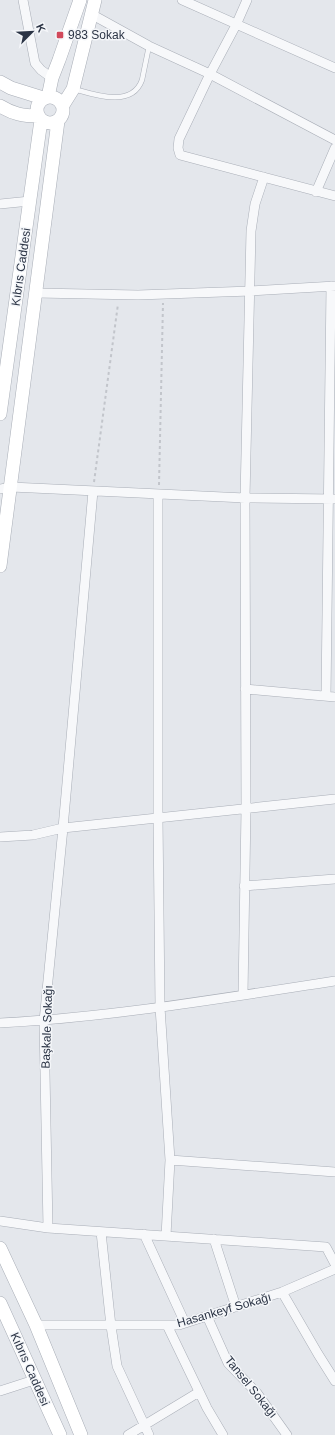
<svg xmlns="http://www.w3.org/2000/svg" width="335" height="1435" font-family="Helvetica,sans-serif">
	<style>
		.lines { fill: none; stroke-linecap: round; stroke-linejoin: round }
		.lane-casing { stroke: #a9aeb7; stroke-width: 5.5 }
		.street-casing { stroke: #a9aeb7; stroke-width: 10 }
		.secondary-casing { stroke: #a9aeb7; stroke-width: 14 }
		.path { stroke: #c2c5cb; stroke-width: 2; stroke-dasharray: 3 3; stroke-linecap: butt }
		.lane { stroke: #f7f8fa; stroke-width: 4.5 }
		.street { stroke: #f7f8fa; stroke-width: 9 }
		.secondary { stroke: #fff; stroke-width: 13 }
		.poi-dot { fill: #d1495b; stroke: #f4f6f9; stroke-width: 1.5 }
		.labels { text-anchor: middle; stroke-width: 3; stroke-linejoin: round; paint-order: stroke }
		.poi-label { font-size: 12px; fill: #2b3445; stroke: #f4f6f9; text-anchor: start }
		.street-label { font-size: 12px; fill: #2b3445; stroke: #f4f6f9 }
	</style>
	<rect width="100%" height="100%" fill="#e4e7ec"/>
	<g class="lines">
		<defs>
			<path id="lane" d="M 74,89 C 95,95 132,108 142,80 L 149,46"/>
			<path id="street" d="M 23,0 L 35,63 L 41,70 L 52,78
				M 182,0 L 335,68
				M 247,0 L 236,25 L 210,74 L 179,139 L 178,148 L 180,155 L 335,196
				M 91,14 L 149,46 L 210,74 L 335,140
				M 316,192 L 335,148
				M 0,204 L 30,201
				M 37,293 L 138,295 L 251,291 L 335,286
				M 0,489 L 11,487 L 245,498 L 334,499
				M 158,494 L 158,818 L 160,1007 L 170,1160 L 166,1236
				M 245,689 L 335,697
				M 326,696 L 331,286
				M 0,837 L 33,835 L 63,828 L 335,799
				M 244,886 L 335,879
				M 243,995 L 246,809 L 245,498 L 251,231 L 255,204 L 264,177
				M 0,1023 C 112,1017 224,998 335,981
				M 170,1160 L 335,1172
				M 0,1221 L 48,1228 L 326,1247 L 335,1264
				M 48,1228 L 44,1021 L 63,828 L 93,491
				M 101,1232 L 111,1326 L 117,1366 L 149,1435
				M 144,1234 L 185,1323
				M 214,1239 L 236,1307
				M 282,1292 L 318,1354 L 335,1381
				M 207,1316 L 228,1363 L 257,1393 L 287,1435
				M 36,1325 L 179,1325 L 282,1292 L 335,1269
				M 167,1325 L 207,1408 L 223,1435
				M 0,1391 L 34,1380
				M 128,1435 L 199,1392"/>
			<path id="secondary" d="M 0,82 L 11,88 L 43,98
				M37 110a13 13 0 1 1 26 0a13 13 0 1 1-26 0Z
				M 48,97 L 52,78 L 59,60 L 80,0
				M 63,105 L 73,89 L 95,0
				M 0,106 C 13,114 23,116 38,116
				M 0,414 L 41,120
				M 0,566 L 58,121
				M 0,1248 L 36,1325 L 81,1435
				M 0,1303 L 60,1435"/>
		</defs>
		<!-- lane casing -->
		<use href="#lane" class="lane-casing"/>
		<!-- street casing -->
		<use href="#street" class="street-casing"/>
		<!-- secondary casing -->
		<use href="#secondary" class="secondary-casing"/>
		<!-- path -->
		<path class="path" d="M 94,482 L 118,304
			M 159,485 L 163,303"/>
		<!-- lane -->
		<use href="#lane" class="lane"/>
		<!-- street -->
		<use href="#street" class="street"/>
		<!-- secondary -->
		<use href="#secondary" class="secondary"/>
	</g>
	<!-- markers -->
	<rect class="poi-dot" x="56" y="31" width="8" height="8" rx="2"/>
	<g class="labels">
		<!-- poi labels -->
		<g class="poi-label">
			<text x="68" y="39">983 Sokak</text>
		</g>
		<!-- street labels -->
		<g class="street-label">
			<text transform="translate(21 267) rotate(-82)" y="4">Kıbrıs Caddesi</text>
			<text transform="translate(47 1027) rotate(-88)" y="4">Başkale Sokağı</text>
			<text transform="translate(224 1310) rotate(-16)" y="4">Hasankeyf Sokağı</text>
			<text transform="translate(30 1369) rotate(66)" y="4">Kıbrıs Caddesi</text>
			<text transform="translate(251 1387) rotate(51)" y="4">Tansel Sokağı</text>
		</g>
	</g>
	<!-- north arrow -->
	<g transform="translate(32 32) rotate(66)" stroke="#f4f6f9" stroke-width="3" paint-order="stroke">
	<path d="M0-3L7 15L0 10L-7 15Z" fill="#2b3445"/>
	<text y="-6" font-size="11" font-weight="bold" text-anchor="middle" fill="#2b3445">K</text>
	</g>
</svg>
